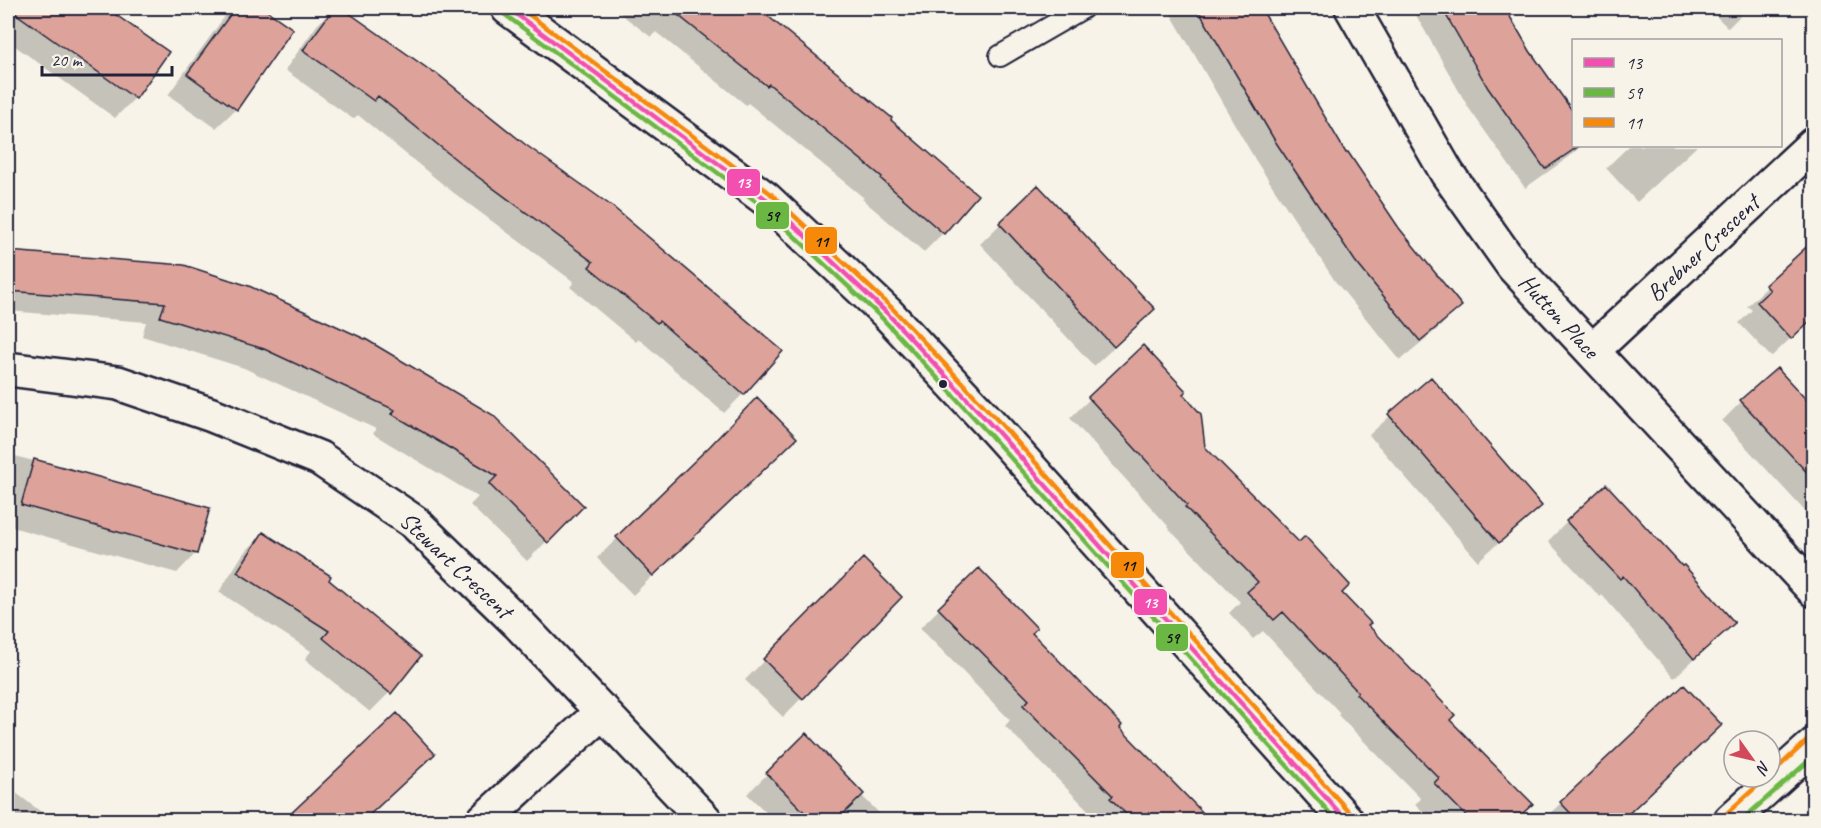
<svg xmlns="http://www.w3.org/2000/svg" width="1821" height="828" font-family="Caveat,sans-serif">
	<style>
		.shadow { fill: #0003 }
		.building { fill: #dda39a; stroke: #22223b; stroke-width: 1.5 }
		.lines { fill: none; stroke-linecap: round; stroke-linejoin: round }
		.lane-casing { stroke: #22223b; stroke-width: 24 }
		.street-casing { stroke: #22223b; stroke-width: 38 }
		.secondary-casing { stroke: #22223b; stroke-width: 38 }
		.lane { stroke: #f7f3e8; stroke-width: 20 }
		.street { stroke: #f7f3e8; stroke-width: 33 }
		.secondary { stroke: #f7f3e8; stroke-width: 33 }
		.bus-1-casing { stroke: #f7f3e8; stroke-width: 9 }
		.bus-2-casing { stroke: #f7f3e8; stroke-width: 9 }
		.bus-3-casing { stroke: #f7f3e8; stroke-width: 9 }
		.bus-1 { stroke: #f24fb0; stroke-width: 4.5 }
		.bus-2 { stroke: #6ab744; stroke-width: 4.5 }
		.bus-3 { stroke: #f6880a; stroke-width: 4.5 }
		.bus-dot { fill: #22223b; stroke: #f7f3e8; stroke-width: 2 }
		.labels { text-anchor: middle; stroke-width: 6; stroke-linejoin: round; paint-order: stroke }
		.street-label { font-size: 24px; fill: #22223b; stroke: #f7f3e8 }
		.line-badge { stroke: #f7f3e8; stroke-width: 2 }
		.badge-label { font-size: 16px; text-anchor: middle; font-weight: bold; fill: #fff }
		.pale-badge-label { font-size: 16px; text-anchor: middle; font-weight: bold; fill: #111 }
	</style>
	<rect width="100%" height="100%" fill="#f7f3e8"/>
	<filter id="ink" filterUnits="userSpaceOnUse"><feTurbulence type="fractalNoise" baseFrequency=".0167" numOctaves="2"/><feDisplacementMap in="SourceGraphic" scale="12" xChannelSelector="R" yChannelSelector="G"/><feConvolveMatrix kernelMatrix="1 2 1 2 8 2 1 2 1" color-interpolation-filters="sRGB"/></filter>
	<g filter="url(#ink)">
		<!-- shadow -->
		<path class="shadow" d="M 8,8 L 103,8 L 166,52 L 135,98 L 115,118 L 8,41 Z
			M 233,8 L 261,8 L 291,29 L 236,109 L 216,128 L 168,95 L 225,16 Z
			M 335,8 L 340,8 L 434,75 L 525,146 L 743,394 L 724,413 L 639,339 L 636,342 L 570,287 L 574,282 L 450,190 L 358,115 L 353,119 L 285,70 L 317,25 Z
			M 613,8 L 756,8 L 889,120 L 943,233 L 924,252 L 862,199 L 864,198 L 748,103 L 746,105 L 656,32 L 651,37 Z
			M 1169,8 L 1260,8 L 1346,156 L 1398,229 L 1460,306 L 1441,326 L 1400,360 L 1335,281 L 1256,161 L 1168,9 Z
			M 1412,8 L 1503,8 L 1529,52 L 1574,146 L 1581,146 L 1569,157 L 1525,188 L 1468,107 Z
			M 1708,8 L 1748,8 L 1728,28 Z
			M 1629,146 L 1697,146 L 1637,202 L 1606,168 Z
			M 1038,187 L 1134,329 L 1094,366 L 980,244 Z
			M 1814,243 L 1814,316 L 1771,357 L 1739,323 L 1752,310 L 1747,306 Z
			M 8,248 L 11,248 L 11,253 L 184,267 L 582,506 L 527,561 L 470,505 L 478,497 L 373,434 L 376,429 L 244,368 L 142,336 L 146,322 L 8,311 Z
			M 1143,348 L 1181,394 L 1204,447 L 1340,593 L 1448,720 L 1531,804 L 1514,820 L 1432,820 L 1415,804 L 1421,799 L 1338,715 L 1340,713 L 1263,631 L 1253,639 L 1229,613 L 1240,602 L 1167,527 L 1168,526 L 1070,418 Z
			M 1431,379 L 1540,506 L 1478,561 L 1369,435 Z
			M 1742,401 L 1814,410 L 1814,521 L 1722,421 Z
			M 8,454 L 208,509 L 196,553 L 177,573 L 8,526 Z
			M 775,457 L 633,595 L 597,558 L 699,459 Z
			M 1567,522 L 1733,623 L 1674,678 L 1602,595 L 1600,597 L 1548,541 Z
			M 263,534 L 327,580 L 389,693 L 370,712 L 305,659 L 311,651 L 219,592 L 243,554 Z
			M 863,560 L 900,597 L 783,717 L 745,680 Z
			M 979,570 L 1030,633 L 1118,728 L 1207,819 L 1206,820 L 1093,820 L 1092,819 L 1094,816 L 1005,726 L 1010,720 L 920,628 Z
			M 397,715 L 414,773 L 364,820 L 285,820 Z
			M 806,736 L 861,795 L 886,820 L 774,820 L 747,794 Z
			M 1700,745 L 1620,820 L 1543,820 L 1561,803 Z
			M 8,787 L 52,820 L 8,820 Z"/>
		<!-- building -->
		<path class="building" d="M 8,8 L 106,8 L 169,52 L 136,99 Z
			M 235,8 L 263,8 L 293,29 L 237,110 L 187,74 Z
			M 334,8 L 342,8 L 434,73 L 435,72 L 526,145 L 613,207 L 783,351 L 744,395 L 659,321 L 657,323 L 589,267 L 593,262 L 470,171 L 378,96 L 374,101 L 303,50 Z
			M 669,8 L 758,8 L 892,118 L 891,120 L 978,195 L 944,234 L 881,179 L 882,177 L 769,84 L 767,86 Z
			M 1197,8 L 1261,8 L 1346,153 L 1348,152 L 1399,228 L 1462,306 L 1420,341 L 1355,261 L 1275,141 Z
			M 1442,8 L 1505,8 L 1530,51 L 1574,113 L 1574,146 L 1579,146 L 1545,169 L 1488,88 Z
			M 1038,185 L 1155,309 L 1114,347 L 999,223 Z
			M 1814,240 L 1814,317 L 1791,339 L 1757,302 L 1770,290 L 1765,285 Z
			M 8,251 L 184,265 L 249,286 L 367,340 L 493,415 L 584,506 L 548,543 L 489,484 L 497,476 L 392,414 L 395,410 L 264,349 L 160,317 L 165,303 L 8,291 Z
			M 1143,345 L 1186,391 L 1183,394 L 1201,414 L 1205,447 L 1299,542 L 1305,536 L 1350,585 L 1342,593 L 1371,623 L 1368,625 L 1455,715 L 1450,720 L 1533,804 L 1515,820 L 1470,820 L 1434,783 L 1439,778 L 1356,694 L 1358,692 L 1283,612 L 1274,620 L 1247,592 L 1258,582 L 1185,507 L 1187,505 L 1088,397 Z
			M 1777,368 L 1814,408 L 1814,480 L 1740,400 Z
			M 1431,377 L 1542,506 L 1499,543 L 1388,414 Z
			M 757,397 L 797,438 L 653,576 L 616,537 L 710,446 Z
			M 34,459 L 210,508 L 197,554 L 21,505 Z
			M 1606,484 L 1682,566 L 1684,565 L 1735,623 L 1694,659 L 1623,576 L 1620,579 L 1566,521 Z
			M 263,532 L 331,576 L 329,580 L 421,656 L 391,694 L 323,638 L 329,631 L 237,572 Z
			M 863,558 L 902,597 L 803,699 L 763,659 Z
			M 979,568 L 1037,628 L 1032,633 L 1122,725 L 1120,728 L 1210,820 L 1132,820 L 1110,798 L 1113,796 L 1023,705 L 1029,700 L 938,608 Z
			M 1684,685 L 1722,725 L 1622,820 L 1577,820 L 1560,802 Z
			M 397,713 L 435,754 L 364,820 L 284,820 Z
			M 806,733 L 864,794 L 837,820 L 812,820 L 766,773 Z"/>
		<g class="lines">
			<defs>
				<path id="lane" d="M 1000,56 L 1083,8"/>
				<path id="street" d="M 1352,8 L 1447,173 L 1513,266 L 1814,590
					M 1592,351 L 1814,144
					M 8,369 L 118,383 L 212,415 L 319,458 L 414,522 L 518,623 L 705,820
					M 484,820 L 603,711
					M 1731,820 L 1814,745"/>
				<path id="secondary" d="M 508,8 L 766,199 L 887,313 L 996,430 L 1346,820"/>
			</defs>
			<!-- lane casing -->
			<use href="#lane" class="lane-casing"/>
			<!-- street casing -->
			<use href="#street" class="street-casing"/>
			<!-- secondary casing -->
			<use href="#secondary" class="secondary-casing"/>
			<!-- lane -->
			<use href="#lane" class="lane"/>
			<!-- street -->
			<use href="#street" class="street"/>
			<!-- secondary -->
			<use href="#secondary" class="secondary"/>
			<defs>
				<path id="bus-1" d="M 508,8 L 766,199 L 887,313 L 996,430 L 1346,820"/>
				<path id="bus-2" d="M 504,14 L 761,205 L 882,318 L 990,435 L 1336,820
					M 1742,820 L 1814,756"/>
				<path id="bus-3" d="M 520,8 L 770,193 L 892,308 L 1002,425 L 1352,815
					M 1770,775 L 1809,739
					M 1726,814 L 1767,777"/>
			</defs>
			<!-- bus-1 casing -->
			<use href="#bus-1" class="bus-1-casing"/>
			<!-- bus-2 casing -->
			<use href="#bus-2" class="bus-2-casing"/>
			<!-- bus-3 casing -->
			<use href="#bus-3" class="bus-3-casing"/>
			<!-- bus-1 -->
			<use href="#bus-1" class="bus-1"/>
			<!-- bus-2 -->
			<use href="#bus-2" class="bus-2"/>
			<!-- bus-3 -->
			<use href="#bus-3" class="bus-3"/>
		</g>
	</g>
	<!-- markers -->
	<circle class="bus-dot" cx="943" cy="384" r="5"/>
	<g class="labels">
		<!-- street labels -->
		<g class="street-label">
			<text transform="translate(1703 248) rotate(-43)" y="8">Brebner Crescent</text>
			<text transform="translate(1559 316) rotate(47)" y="8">Hutton Place</text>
			<text transform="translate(456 565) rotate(43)" y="8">Stewart Crescent</text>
		</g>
	</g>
	<g class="line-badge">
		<rect x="726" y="168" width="35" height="29" rx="6" fill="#f24fb0"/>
		<rect x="755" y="201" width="35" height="29" rx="6" fill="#6ab744"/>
		<rect x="804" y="226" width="34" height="29" rx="6" fill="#f6880a"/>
		<rect x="1110" y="551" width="35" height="28" rx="6" fill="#f6880a"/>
		<rect x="1133" y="588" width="35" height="28" rx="6" fill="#f24fb0"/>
		<rect x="1155" y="623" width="34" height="29" rx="6" fill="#6ab744"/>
	</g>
	<g class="badge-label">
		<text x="743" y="188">13</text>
		<text x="1150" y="608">13</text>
	</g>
	<g class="pale-badge-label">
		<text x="772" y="221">59</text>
		<text x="821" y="247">11</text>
		<text x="1128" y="571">11</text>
		<text x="1172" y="643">59</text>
	</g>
	<!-- margin -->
	<rect width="1821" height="828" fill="none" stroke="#f7f3e8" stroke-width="30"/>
	<rect x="15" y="15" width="1791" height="798" fill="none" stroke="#22223b" stroke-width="2" filter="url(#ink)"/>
	<!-- legend -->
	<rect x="1572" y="39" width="210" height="108" fill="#f7f3e8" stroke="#a29fa3" stroke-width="1.5"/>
	<rect x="1584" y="58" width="30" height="9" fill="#f24fb0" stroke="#a29fa3" stroke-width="1.5"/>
	<text x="1626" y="69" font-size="18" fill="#22223b">13</text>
	<rect x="1584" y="88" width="30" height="9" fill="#6ab744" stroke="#a29fa3" stroke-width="1.5"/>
	<text x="1626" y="99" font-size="18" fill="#22223b">59</text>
	<rect x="1584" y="118" width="30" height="9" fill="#f6880a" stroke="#a29fa3" stroke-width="1.5"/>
	<text x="1626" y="129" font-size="18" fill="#22223b">11</text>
	<!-- north arrow -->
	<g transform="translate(1752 759) rotate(124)"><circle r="28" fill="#f7f3e8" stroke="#a29fa3" stroke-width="1.5"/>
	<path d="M0-4.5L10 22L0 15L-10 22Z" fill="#d1495b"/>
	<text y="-9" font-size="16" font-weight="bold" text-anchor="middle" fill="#22223b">N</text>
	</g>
	<!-- scale -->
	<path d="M42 66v9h130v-9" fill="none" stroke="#22223b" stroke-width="3"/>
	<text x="51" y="66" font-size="18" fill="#22223b" stroke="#f7f3e8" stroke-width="4.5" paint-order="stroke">20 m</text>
</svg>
